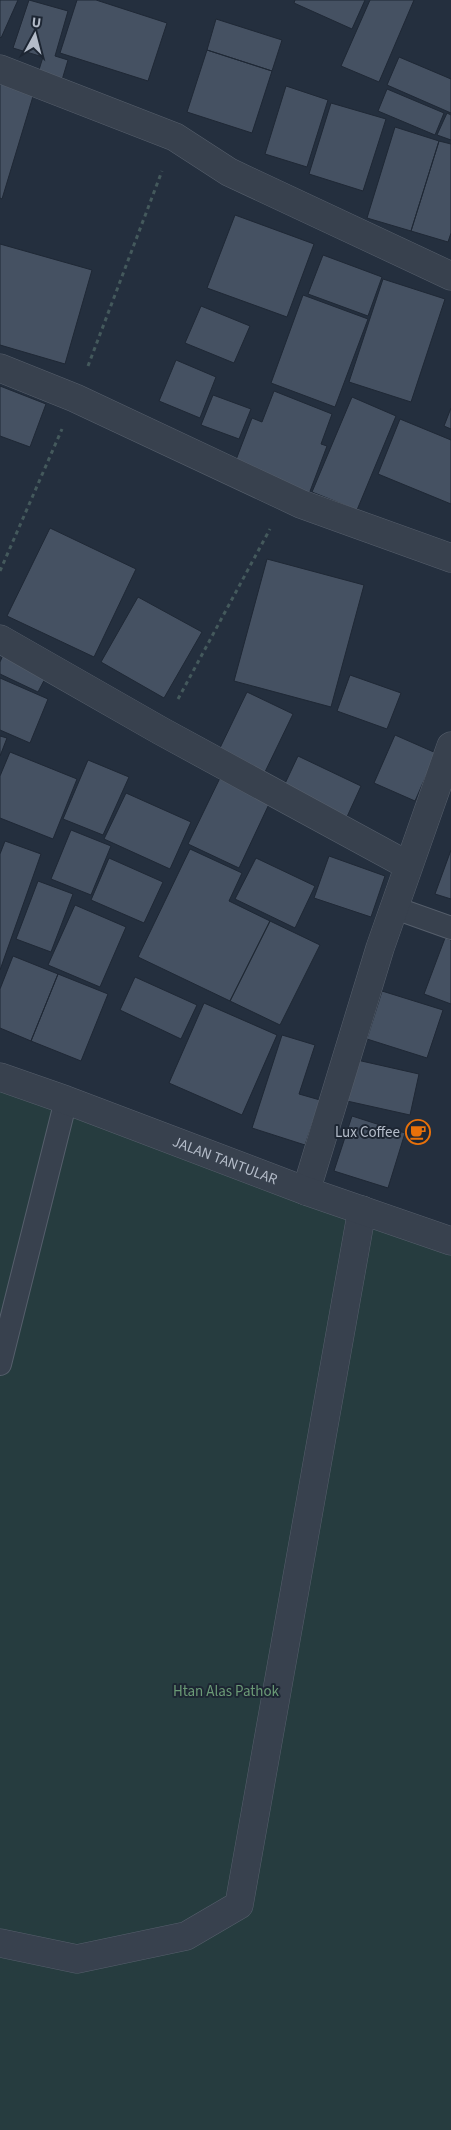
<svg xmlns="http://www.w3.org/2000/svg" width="451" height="2130" font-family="'Source Sans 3',sans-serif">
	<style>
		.green { fill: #263c3f }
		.building { fill: #455162; stroke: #1f2835 }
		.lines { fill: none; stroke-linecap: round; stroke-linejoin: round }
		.service-casing { stroke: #565f6c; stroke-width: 24 }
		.minor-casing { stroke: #565f6c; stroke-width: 29 }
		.tertiary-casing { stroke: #565f6c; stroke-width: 29 }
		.path { stroke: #44595c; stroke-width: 3; stroke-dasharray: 4 4; stroke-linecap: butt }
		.service { stroke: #38414e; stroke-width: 22 }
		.minor { stroke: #38414e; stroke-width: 28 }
		.tertiary { stroke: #38414e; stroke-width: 28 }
		.labels { text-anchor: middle; stroke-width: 4; stroke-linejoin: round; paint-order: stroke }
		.poi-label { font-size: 15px; fill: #b4bcc9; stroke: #1d2633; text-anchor: end }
		.street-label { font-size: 15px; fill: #b4bcc9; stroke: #1d2633 }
		.park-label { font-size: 15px; fill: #6b9a76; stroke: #1d2633 }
	</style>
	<rect width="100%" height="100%" fill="#242f3e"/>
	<!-- green -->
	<path class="green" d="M 0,1086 L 451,1251 L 451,2130 L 0,2130 Z"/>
	<!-- building -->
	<path class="building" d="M 0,0 L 18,0 L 1,38 L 0,37 Z
		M 29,0 L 68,11 L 55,56 L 68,60 L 62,80 L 38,73 L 43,57 L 13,48 Z
		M 77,0 L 96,0 L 167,23 L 148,81 L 60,53 Z
		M 295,0 L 365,0 L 352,29 L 294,3 Z
		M 370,0 L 414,0 L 379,82 L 341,66 Z
		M 216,19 L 282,40 L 272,71 L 207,50 Z
		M 207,50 L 272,71 L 252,133 L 187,112 Z
		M 399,57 L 451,79 L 451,113 L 387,85 Z
		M 0,83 L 34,93 L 2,199 L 0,198 Z
		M 286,86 L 328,100 L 307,167 L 265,154 Z
		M 387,89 L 444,113 L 435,135 L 378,111 Z
		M 331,103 L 386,119 L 363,191 L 309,174 Z
		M 447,113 L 451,115 L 451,140 L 437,135 Z
		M 395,127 L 439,141 L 411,231 L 367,218 Z
		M 439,141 L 451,144 L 451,233 L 448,242 L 411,231 Z
		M 235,215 L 314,244 L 287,317 L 207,288 Z
		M 0,244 L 92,270 L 65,364 L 0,345 Z
		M 323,255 L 382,277 L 368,316 L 308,294 Z
		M 383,279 L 445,299 L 411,402 L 349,382 Z
		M 303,295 L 368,319 L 335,407 L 271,383 Z
		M 201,306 L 250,326 L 234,363 L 185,343 Z
		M 176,360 L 216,377 L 200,418 L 159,401 Z
		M 0,386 L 46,404 L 30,447 L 0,436 Z
		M 274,391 L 332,414 L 321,444 L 327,446 L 309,494 L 234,465 L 252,418 L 262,422 Z
		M 213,395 L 251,409 L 239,439 L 201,425 Z
		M 352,397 L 396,416 L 357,510 L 312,492 Z
		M 451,408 L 451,429 L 444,426 Z
		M 400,419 L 451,440 L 451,504 L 378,474 Z
		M 50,528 L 136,569 L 94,657 L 7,616 Z
		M 267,559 L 364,585 L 331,707 L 234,681 Z
		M 138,597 L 202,632 L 164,698 L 101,662 Z
		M 5,650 L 49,671 L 38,692 L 0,674 L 0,662 Z
		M 350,675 L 401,693 L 387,729 L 337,711 Z
		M 0,678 L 48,699 L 30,743 L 0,730 Z
		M 247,692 L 293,714 L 264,774 L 218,752 Z
		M 395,735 L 436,753 L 415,801 L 374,783 Z
		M 0,736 L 7,738 L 0,756 Z
		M 10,752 L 77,779 L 53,839 L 0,818 L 0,776 Z
		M 298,756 L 361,786 L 346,819 L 282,790 Z
		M 88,760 L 129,777 L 103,835 L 63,819 Z
		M 220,778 L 270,802 L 239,868 L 188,844 Z
		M 126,793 L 191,822 L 170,869 L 104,839 Z
		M 71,830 L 111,846 L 91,895 L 51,879 Z
		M 5,841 L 41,854 L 0,970 L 0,854 Z
		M 190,849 L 242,873 L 229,901 L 270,921 L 230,1001 L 138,957 Z
		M 451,850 L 451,899 L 435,894 Z
		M 329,856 L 385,876 L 371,917 L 314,898 Z
		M 109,858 L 163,882 L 144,923 L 91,900 Z
		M 256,858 L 315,886 L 295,928 L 235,899 Z
		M 38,881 L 73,894 L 51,952 L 16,939 Z
		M 75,905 L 126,927 L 100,987 L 48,965 Z
		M 270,921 L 320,945 L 280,1025 L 230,1001 Z
		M 445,938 L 451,940 L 451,1004 L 424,994 Z
		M 13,956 L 58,974 L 31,1041 L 0,1028 L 0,989 Z
		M 58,974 L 108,994 L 81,1061 L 31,1041 Z
		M 135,977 L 197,1005 L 181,1039 L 120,1010 Z
		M 382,991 L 443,1010 L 427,1058 L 367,1039 Z
		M 204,1003 L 277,1035 L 242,1115 L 169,1083 Z
		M 282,1035 L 315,1045 L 299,1094 L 320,1100 L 305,1145 L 252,1128 Z
		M 357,1060 L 419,1074 L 410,1115 L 347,1101 Z
		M 352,1116 L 405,1133 L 388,1188 L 334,1171 Z"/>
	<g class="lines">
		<defs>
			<path id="service" d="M 395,908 L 451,928
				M 0,1364 L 66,1100"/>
			<path id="minor" d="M 0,69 L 175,137 L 229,172 L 451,276
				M 0,368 L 75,398 L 301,504 L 451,558
				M 0,639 L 161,731 L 409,866
				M 306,1191 L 380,948 L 451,746
				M 0,1943 L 77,1959 L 186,1936 L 239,1905 L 362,1210"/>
			<g id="tertiary">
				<path id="s1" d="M 0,1077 L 66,1100 L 306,1191 L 451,1241"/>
			</g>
		</defs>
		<!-- service casing -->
		<use href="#service" class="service-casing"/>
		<!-- minor casing -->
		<use href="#minor" class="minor-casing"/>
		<!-- tertiary casing -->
		<use href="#tertiary" class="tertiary-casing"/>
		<!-- path -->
		<path class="path" d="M 88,366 L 162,171
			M 0,571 L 62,429
			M 178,699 L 270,529"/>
		<!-- service -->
		<use href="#service" class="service"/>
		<!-- minor -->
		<use href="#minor" class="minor"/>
		<!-- tertiary -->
		<use href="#tertiary" class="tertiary"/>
	</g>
	<!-- icons -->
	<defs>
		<symbol id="cafe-ring" viewBox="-11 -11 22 22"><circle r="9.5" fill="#1d2633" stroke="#e8710a" stroke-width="1.5"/><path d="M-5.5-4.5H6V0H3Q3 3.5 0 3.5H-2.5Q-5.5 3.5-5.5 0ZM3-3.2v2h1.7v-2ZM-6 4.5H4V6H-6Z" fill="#e8710a"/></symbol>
	</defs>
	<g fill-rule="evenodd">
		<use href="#cafe-ring" x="404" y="1118" width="28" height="28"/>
	</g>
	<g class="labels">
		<!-- poi labels -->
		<g class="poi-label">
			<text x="400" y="1137">Lux Coffee</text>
		</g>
		<!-- street labels -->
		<g class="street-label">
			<text dy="5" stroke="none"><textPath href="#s1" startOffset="240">JALAN TANTULAR</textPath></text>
		</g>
		<!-- park labels -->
		<g class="park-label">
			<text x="226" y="1696">Htan Alas Pathok</text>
		</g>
	</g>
	<!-- north arrow -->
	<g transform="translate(35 35) rotate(7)" stroke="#1d2633" stroke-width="4" paint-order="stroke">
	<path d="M0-4L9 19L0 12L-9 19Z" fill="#b4bcc9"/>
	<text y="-8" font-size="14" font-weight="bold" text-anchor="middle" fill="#b4bcc9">U</text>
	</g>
</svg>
